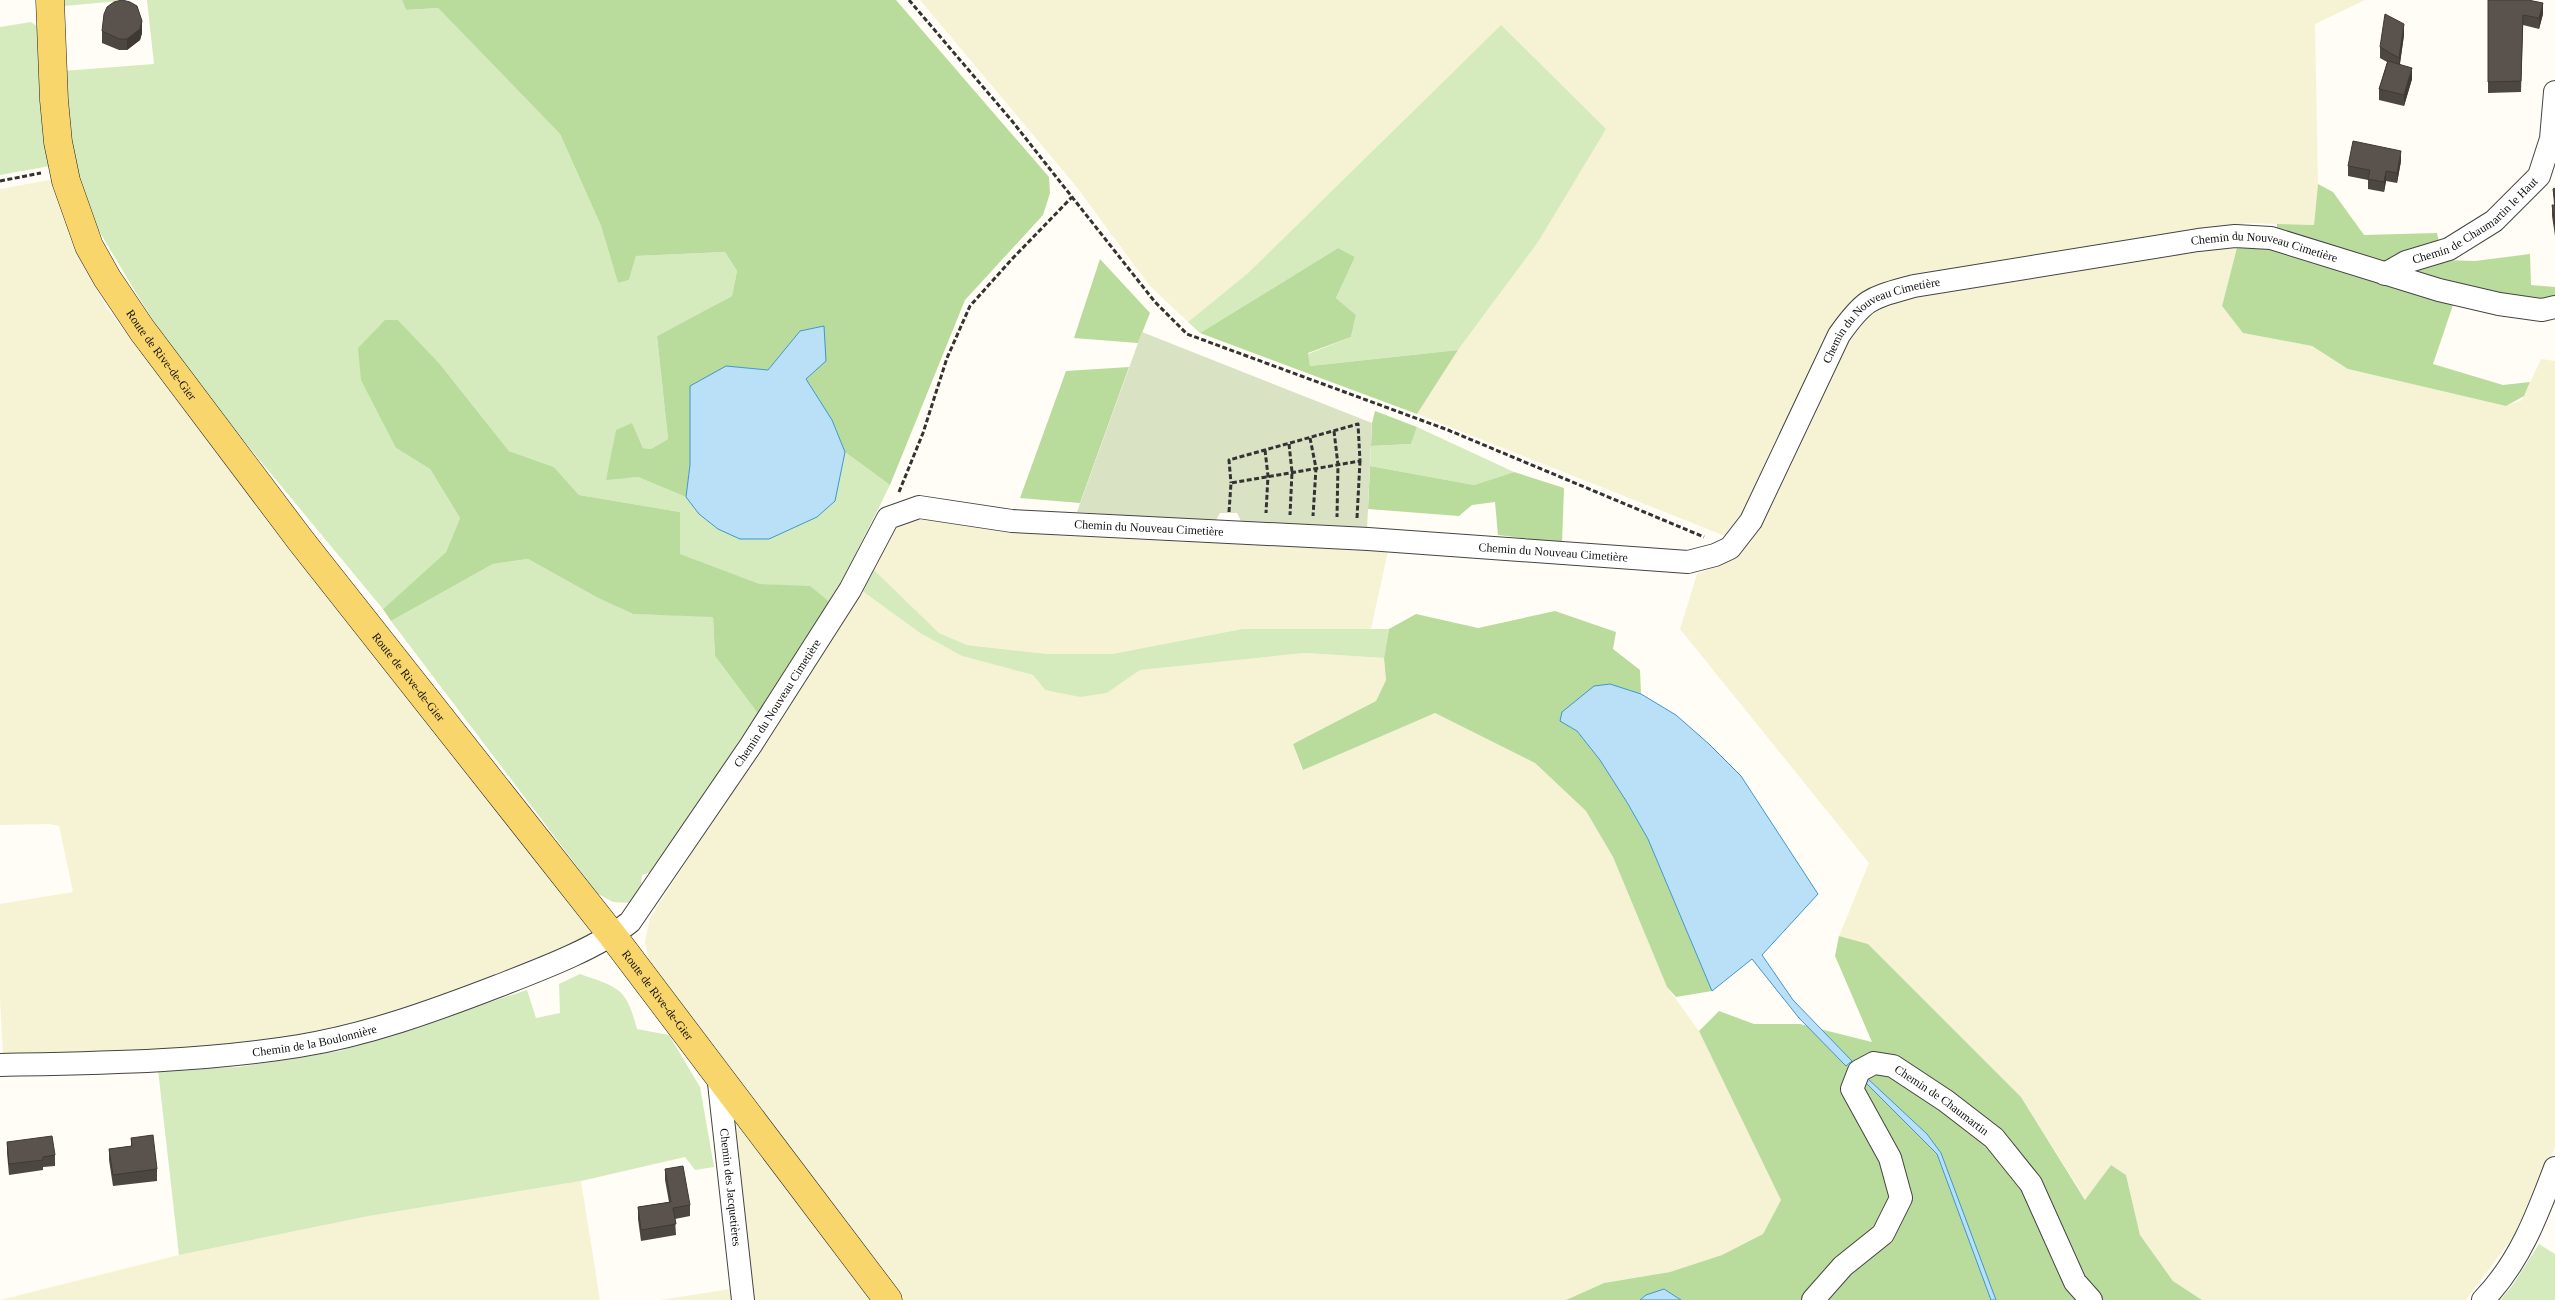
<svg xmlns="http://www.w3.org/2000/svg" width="2555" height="1300" font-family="Georgia,serif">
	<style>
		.farmland { fill: #f6f3d4 }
		.green { fill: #d5ebbd }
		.forest { fill: #b9dc9c }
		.cemetery { fill: #d9e3c4 }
		.water { fill: #b9e0f7; stroke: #3f96cf }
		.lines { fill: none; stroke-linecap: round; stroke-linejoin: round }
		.minor-casing { stroke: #444; stroke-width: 24 }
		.major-casing { stroke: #222; stroke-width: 29 }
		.path { stroke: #333; stroke-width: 3; stroke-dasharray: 5 2.5; stroke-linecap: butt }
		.minor { stroke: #fff; stroke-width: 22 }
		.major { stroke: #f9d66b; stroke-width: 28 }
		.wall { fill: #4d4742 }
		.shaded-wall { fill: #3f3936 }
		.building { fill: #5a524d; stroke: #3f3936 }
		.labels { text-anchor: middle; stroke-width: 5; stroke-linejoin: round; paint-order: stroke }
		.street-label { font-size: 12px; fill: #111; stroke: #fff }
	</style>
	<rect width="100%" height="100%" fill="#fffdf5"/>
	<!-- farmland -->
	<path class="farmland" d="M 920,0 L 2365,0 L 2315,24 L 2318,184 L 2314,225 L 2244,223 L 2222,306 L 2243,333 L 2312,346 L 2348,369 L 2506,406 L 2522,400 L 2541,359 L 2555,361 L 2555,1148 L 2513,1237 L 2466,1300 L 2202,1300 L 2173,1281 L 2140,1235 L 2126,1175 L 2111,1165 L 2086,1200 L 2021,1097 L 1868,944 L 1839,936 L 1869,863 L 1680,629 L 1697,574 L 1726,562 L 1725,536 L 1417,414 L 1458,350 L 1538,242 L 1501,25 L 1248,273 L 1188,322 L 1149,285 L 1075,185 Z
		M 54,179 L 78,253 L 107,308 L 593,932 L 532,964 L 321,1037 L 134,1054 L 3,1056 L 0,998 L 0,904 L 73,892 L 59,826 L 49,824 L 0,825 L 0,189 Z
		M 930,519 L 1061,536 L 1388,551 L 1371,629 L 1242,629 L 1112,654 L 1049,654 L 967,645 L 939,633 L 872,568 L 882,546 L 895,529 L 909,521 Z
		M 861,590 L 920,633 L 962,656 L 1033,675 L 1045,690 L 1107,693 L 1140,670 L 1305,653 L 1384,658 L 1386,680 L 1376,701 L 1293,744 L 1302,769 L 1435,713 L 1535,763 L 1586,811 L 1613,857 L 1667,987 L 1699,1031 L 1782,1200 L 1763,1234 L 1722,1255 L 1670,1272 L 1604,1283 L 1566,1300 L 902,1300 L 851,1236 L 649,961 L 645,941 L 650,918 Z
		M 743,1119 L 877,1300 L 751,1300 L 730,1121 Z
		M 581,1181 L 600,1300 L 0,1300 L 179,1255 L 369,1216 Z
		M 730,1289 L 731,1300 L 660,1300 Z"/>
	<!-- green -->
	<path class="green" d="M 64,0 L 130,0 L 64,6 Z
		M 147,0 L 402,0 L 406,10 L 438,8 L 560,134 L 601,226 L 618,283 L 629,280 L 636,256 L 725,252 L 737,271 L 732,296 L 657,336 L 668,439 L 651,449 L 643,448 L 632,424 L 606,479 L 638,477 L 686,497 L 699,514 L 835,501 L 845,452 L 890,485 L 831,603 L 810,587 L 760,584 L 679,554 L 680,512 L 579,495 L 554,467 L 509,451 L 439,363 L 398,320 L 385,320 L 396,448 L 430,469 L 460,518 L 446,552 L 383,609 L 210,400 L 174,353 L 136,293 L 98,229 L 78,176 L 69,129 L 63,71 L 154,64 Z
		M 31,22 L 41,29 L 50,166 L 0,175 L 0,27 Z
		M 1501,25 L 1606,129 L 1538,242 L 1458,350 L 1310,366 L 1308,354 L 1351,337 L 1356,315 L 1336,298 L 1355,257 L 1338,248 L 1200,333 L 1188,322 L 1248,273 Z
		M 1417,427 L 1514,472 L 1474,485 L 1370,466 L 1371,446 L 1411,444 Z
		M 528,559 L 598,598 L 633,614 L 713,616 L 715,656 L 759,715 L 657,870 L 642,875 L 640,894 L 632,903 L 613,902 L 598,894 L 391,621 L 493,564 Z
		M 872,568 L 939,633 L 967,645 L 1048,654 L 1112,654 L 1242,629 L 1389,629 L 1384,658 L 1305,653 L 1140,670 L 1107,693 L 1080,697 L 1045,690 L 1033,675 L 962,656 L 920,633 L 861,590 Z
		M 580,974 C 619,988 626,987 637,1029 L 669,1035 L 700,1087 L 714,1167 L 695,1170 L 685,1157 L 581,1181 L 369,1216 L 179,1255 L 158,1070 L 239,1067 L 340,1051 L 527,990 L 536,1018 L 560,1013 L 559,984 Z
		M 2539,1244 L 2555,1254 L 2555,1300 L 2500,1300 L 2512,1286 Z"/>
	<!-- forest -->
	<path class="forest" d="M 402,0 L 896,0 L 1049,177 L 1050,193 L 1043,215 L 965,300 L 890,485 L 845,452 L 832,420 L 806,379 L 800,331 L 768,370 L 726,366 L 690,465 L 686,497 L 638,477 L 606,480 L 616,430 L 632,423 L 643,448 L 651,449 L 668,439 L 657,336 L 732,296 L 737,271 L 725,252 L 636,256 L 629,280 L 618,283 L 601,226 L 560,134 L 438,8 L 406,10 Z
		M 2318,184 L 2333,192 L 2364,235 L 2437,233 L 2440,246 L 2384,266 L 2277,231 L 2277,224 L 2314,225 Z
		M 2238,244 L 2268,245 L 2454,302 L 2433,364 L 2503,385 L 2530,382 L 2524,396 L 2506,406 L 2348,369 L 2312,346 L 2243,333 L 2222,306 Z
		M 1338,248 L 1355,257 L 1336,298 L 1356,315 L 1351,337 L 1308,353 L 1310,366 L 1458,350 L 1417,414 L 1200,333 Z
		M 2530,254 L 2531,285 L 2555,287 L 2555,299 L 2538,303 L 2406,272 L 2444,260 L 2475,261 Z
		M 1100,259 L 1150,313 L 1138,343 L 1074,338 Z
		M 385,320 L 398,320 L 439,363 L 509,451 L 554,467 L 579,495 L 680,512 L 680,554 L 760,584 L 810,586 L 831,603 L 759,715 L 715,656 L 713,617 L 633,614 L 598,598 L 528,559 L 493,564 L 391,621 L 383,609 L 446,552 L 460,518 L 430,469 L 396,448 L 361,380 L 358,348 Z
		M 1129,367 L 1080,503 L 1020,498 L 1066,371 Z
		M 1375,411 L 1417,427 L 1411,444 L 1371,446 L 1372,423 Z
		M 1370,466 L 1474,485 L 1514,472 L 1564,488 L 1562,543 L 1498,535 L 1495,502 L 1472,505 L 1459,516 L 1368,509 Z
		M 1555,611 L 1616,632 L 1613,649 L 1640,670 L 1641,694 L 1610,684 L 1560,721 L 1577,731 L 1600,760 L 1628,804 L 1648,839 L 1712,991 L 1676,997 L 1667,987 L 1613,857 L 1586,811 L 1535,763 L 1435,713 L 1303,770 L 1293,744 L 1376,701 L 1386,680 L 1384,658 L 1389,629 L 1416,614 L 1478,628 Z
		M 1839,936 L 1868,944 L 2021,1097 L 2085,1200 L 2111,1165 L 2126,1175 L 2140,1235 L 2173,1281 L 2202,1300 L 1681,1300 L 1664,1289 L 1646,1295 L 1640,1300 L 1566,1300 L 1604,1283 L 1670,1272 L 1722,1255 L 1763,1234 L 1781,1200 L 1699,1031 L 1719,1011 L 1754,1024 L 1800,1024 L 1872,1042 L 1835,956 Z"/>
	<!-- cemetery -->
	<path class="cemetery" d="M 1142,332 L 1372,423 L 1367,530 L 1242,523 L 1237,513 L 1220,513 L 1215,522 L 1077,512 Z"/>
	<!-- water -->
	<path class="water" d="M 824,326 L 826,361 L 806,379 L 832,420 L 845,452 L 835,501 L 817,517 L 769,539 L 740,539 L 718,529 L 699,514 L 686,497 L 690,465 L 690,386 L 726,366 L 768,370 L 800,331 Z
		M 1610,684 L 1641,694 L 1676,715 L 1709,744 L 1741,776 L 1818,894 L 1762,955 L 1793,1000 L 1852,1061 L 1846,1066 L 1799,1018 L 1752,959 L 1712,991 L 1648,839 L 1628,804 L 1600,760 L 1577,731 L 1560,721 L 1562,712 L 1594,686 Z
		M 1867,1078 L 1927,1134 L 1941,1153 L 1996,1300 L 1991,1300 L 1937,1154 L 1864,1081 Z
		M 1664,1289 L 1681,1300 L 1640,1300 L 1646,1295 Z"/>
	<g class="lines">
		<defs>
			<g id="minor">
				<path id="s1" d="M 2385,274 L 2406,262 L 2449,249 L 2494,221 L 2539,176 L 2551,139 L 2555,92"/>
				<path id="s2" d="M 0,1065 C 99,1063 200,1062 299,1046 C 367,1035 433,1011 498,986 C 539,970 596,949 630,922 L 751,745 L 850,590 L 888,518 L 919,507 L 1012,521 L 1368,539 L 1688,562 L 1715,555 L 1730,548 L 1751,521 L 1839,335 C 1866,297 1871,298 1914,286 L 2198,240 L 2235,236 L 2271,238 L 2439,290 L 2499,304 L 2542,310 L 2555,307"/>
				<path id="s3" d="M 718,1074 L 743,1300"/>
				<path id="s4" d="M 1813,1300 L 1843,1266 L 1883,1234 L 1901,1198 L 1890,1158 L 1852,1089 L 1859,1071 L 1874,1063 L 1893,1066 L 1946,1101 L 1994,1138 L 2031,1184 L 2075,1282 L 2091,1300"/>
				<path d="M 2483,1300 C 2519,1263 2537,1216 2555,1168"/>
			</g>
			<g id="major">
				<path id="s5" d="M 50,0 L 54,100 L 58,142 L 66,181 L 89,246 L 107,278 L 142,330 L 301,541 L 612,935 L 888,1300"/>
			</g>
		</defs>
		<!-- minor casing -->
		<use href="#minor" class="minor-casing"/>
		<!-- major casing -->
		<use href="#major" class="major-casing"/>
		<!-- path -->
		<path class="path" d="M 909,0 L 1012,121 L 1155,302 L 1187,334 L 1448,430 L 1704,537
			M 0,181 L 41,173
			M 1334,431 L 1338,465 L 1337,517
			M 1310,438 L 1316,468 L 1313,516
			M 1289,444 L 1292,472 L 1290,515
			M 1265,450 L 1268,476 L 1266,513
			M 899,492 L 923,433 L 947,358 L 970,306 L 1012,259 L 1072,197
			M 1229,512 L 1231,483 L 1360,461 L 1358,424 L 1229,460 L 1231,483
			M 1357,518 L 1360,461"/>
		<!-- minor -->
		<use href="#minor" class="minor"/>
		<!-- major -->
		<use href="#major" class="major"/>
	</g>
	<!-- wall -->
	<path class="wall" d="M 2488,0 L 2543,14 L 2539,29 L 2523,25 L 2521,92 L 2488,93 Z
		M 102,31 L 142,33 L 140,40 L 127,50 L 119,50 L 102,43 Z
		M 2404,35 L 2400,64 L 2412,79 L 2404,106 L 2379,100 L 2379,89 L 2387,62 L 2380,58 L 2380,47 Z
		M 2401,161 L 2397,183 L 2386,181 L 2384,192 L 2368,189 L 2368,180 L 2348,176 L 2348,166 Z
		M 2555,188 L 2555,236 L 2552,216 L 2552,205 L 2554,205 L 2553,189 Z
		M 131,1138 L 157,1169 L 157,1181 L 113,1186 L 109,1160 L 109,1149 L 131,1146 Z
		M 7,1142 L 55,1155 L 55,1166 L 43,1167 L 43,1170 L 9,1175 L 7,1153 Z
		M 665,1169 L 690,1205 L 690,1216 L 675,1219 L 676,1235 L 641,1241 L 638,1219 L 638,1207 L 669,1202 L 665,1180 Z"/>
	<!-- shaded-wall -->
	<path class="shaded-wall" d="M 2543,3 L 2543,14 L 2539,29 L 2539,18 Z
		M 142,21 L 142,33 L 140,40 L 127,50 L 127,39 Z
		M 2404,24 L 2404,35 L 2399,69 L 2399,58 Z
		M 2412,68 L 2412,79 L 2404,106 L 2404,95 Z
		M 2401,151 L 2401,161 L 2397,183 L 2397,173 Z
		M 2386,171 L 2386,181 L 2384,192 L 2384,182 Z"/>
	<!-- building -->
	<path class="building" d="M 122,0 L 130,2 L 137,6 L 142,21 L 140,29 L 127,39 L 119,39 L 102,31 L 104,14 L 107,7 L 114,2 Z
		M 2488,0 L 2528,0 L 2543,3 L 2539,18 L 2523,15 L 2521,81 L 2488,82 Z
		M 2385,14 L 2404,24 L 2399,58 L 2380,47 Z
		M 2388,61 L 2412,68 L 2404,95 L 2379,89 Z
		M 2353,141 L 2401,151 L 2397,173 L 2386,171 L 2384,182 L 2368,179 L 2370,170 L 2348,166 Z
		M 2555,188 L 2555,203 L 2553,189 Z
		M 2552,205 L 2555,205 L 2555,225 Z
		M 153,1135 L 157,1169 L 113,1175 L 109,1149 L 132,1146 L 131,1138 Z
		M 52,1136 L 55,1155 L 43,1157 L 43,1160 L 9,1164 L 7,1142 Z
		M 683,1166 L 690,1205 L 673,1208 L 676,1224 L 641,1230 L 638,1207 L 671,1202 L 665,1169 Z"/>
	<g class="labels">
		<!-- street labels -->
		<g class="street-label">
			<text dy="4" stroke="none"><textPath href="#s1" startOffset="106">Chemin de Chaumartin le Haut</textPath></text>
			<text dy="4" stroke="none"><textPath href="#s2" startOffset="2672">Chemin du Nouveau Cimetière</textPath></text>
			<text dy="4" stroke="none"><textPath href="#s2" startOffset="2268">Chemin du Nouveau Cimetière</textPath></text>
			<text dy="4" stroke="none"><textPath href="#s5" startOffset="382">Route de Rive-de-Gier</textPath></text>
			<text dy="4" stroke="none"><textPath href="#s2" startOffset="1399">Chemin du Nouveau Cimetière</textPath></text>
			<text dy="4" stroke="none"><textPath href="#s2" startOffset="1804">Chemin du Nouveau Cimetière</textPath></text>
			<text dy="4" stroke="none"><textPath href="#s5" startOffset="788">Route de Rive-de-Gier</textPath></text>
			<text dy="4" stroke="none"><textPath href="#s2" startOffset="919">Chemin du Nouveau Cimetière</textPath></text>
			<text dy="4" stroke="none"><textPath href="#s5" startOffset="1192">Route de Rive-de-Gier</textPath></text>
			<text dy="4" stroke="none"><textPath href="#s2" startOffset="316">Chemin de la Boulonnière</textPath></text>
			<text dy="4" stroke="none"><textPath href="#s4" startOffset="372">Chemin de Chaumartin</textPath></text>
			<text dy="4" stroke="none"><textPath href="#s3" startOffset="114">Chemin des Jacquetières</textPath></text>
		</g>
	</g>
</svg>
